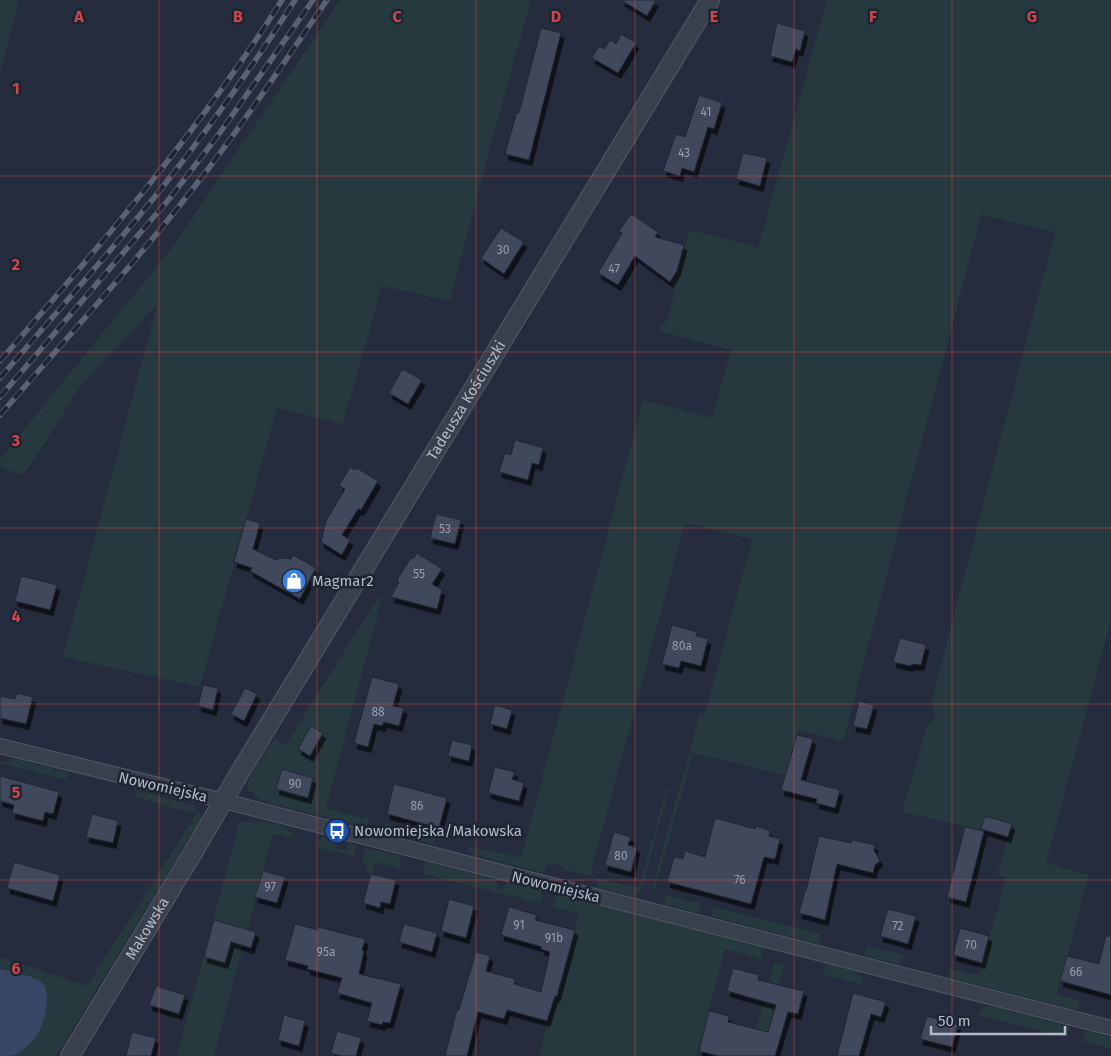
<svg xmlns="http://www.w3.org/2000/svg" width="1111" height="1056" font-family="'Fira Sans',sans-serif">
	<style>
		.green { fill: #26393e }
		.water { fill: #394564 }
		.building { fill: #414a5c; stroke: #1f2634; filter: url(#shadow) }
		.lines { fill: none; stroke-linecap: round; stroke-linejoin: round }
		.minor-casing { stroke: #535a68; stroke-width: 16 }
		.tertiary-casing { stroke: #535a68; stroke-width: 20 }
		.minor { stroke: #383f4d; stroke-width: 14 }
		.tertiary { stroke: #383f4d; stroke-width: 18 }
		.rail-casing { stroke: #5a6274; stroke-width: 5.5 }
		.rail { stroke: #1d2432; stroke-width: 4; stroke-dasharray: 11; stroke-linecap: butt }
		.grid { fill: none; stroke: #cf4548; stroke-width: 1; stroke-opacity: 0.55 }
		.labels { text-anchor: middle; stroke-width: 5; stroke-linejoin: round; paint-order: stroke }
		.number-label { font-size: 12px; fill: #979ead }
		.street-label { font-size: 15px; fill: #b4bac8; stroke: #1d2432 }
		.poi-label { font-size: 15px; fill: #b4bac8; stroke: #1d2432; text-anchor: start }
		.grid-label { font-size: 16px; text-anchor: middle; font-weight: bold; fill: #cf4548; stroke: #1d2432; stroke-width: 5; stroke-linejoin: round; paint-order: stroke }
	</style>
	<defs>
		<filter id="shadow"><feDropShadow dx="3" dy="5.5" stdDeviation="0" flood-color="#0009"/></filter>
	</defs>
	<rect width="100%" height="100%" fill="#242c3d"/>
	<!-- green -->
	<path class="green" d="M 0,0 L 19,0 L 0,73 Z
		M 340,0 L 531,0 L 486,162 L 450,301 L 382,286 L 343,424 L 277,408 L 200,687 L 63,657 L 157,305 L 82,384 L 24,475 L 0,467 L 0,459 L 171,249 Z
		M 827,0 L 1111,0 L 1111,620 L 1046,863 L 1089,875 L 1057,994 L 1081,1001 L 1076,1010 L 948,977 L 950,969 L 979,975 L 1006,877 L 998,875 L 1012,824 L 985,816 L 981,830 L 902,812 L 926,729 L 935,715 L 931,702 L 1055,232 L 981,215 L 843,742 L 799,730 L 786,776 L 693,753 L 654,892 L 652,888 L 700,713 L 705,714 L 752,539 L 685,523 L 590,876 L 561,869 L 561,865 L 549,863 L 544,873 L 468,853 L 469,846 L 521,858 L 643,400 L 712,418 L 731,350 L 661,332 L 658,330 L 664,321 L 667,322 L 675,286 L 670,282 L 677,272 L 690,230 L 758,247 Z
		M 378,597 L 382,598 L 326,808 L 365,819 L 366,815 L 369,816 L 367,828 L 260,800 L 255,794 L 247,790 C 246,778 267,750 275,738 L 285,746 Z
		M 13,758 L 68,773 L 66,780 L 0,763 L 0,761 L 9,762 Z
		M 666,789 L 669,789 L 642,889 L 635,897 L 597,887 L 597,878 L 639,888 Z
		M 137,790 L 195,806 L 194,808 L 200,814 L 201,819 L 56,1056 L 0,1056 L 0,957 L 87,986 L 196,814 L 135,797 Z
		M 247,821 L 257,823 L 257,821 L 285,826 L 287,830 L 294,833 L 292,838 L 273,834 L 214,1056 L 177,1056 L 238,827 L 235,823 Z
		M 385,823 L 435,837 L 433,844 L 383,831 Z
		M 322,837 L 337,840 L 335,848 L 346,851 L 349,841 L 356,847 L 354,856 L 319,848 L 318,840 Z
		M 365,848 L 401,856 L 400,868 L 375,862 L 371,874 L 367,873 L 363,860 Z
		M 426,861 L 496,880 L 497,889 L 499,889 L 501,891 L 506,883 L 509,883 L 541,891 L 542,898 L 540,903 L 423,874 Z
		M 557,894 L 765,948 L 762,959 L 725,949 L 697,1056 L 539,1056 L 555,996 L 557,996 L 579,913 L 553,907 Z
		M 666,895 L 701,904 L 699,913 L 664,904 Z
		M 713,907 L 821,934 L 819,944 L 711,916 Z
		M 866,945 L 867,946 L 904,955 L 899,964 L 865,956 Z
		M 774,962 L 784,964 L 774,1009 L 761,1056 L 749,1056 Z
		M 826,964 L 855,971 L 861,977 L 863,985 L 822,974 Z
		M 984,1007 L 993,1007 L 1070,1027 L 1068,1038 L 978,1015 Z
		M 1086,1031 L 1111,1037 L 1111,1049 L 1082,1041 Z"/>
	<!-- water -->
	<path class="water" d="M 0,969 C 10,971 38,976 44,985 C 51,995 44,1023 38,1034 C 35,1040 21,1052 15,1055 C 12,1056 4,1056 0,1056 Z"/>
	<!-- building -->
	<path class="building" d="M 621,0 L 656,0 L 647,16 Z
		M 777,23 L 805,31 L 800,51 L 796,49 L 792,62 L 770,56 Z
		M 541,28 L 561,33 L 529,160 L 505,154 L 517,112 L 519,113 Z
		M 621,34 L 636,43 L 618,73 L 592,58 L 599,46 L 604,49 L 610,40 L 616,44 Z
		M 699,95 L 722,103 L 714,129 L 708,127 L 694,172 L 682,168 L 680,176 L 663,171 L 676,134 L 685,137 Z
		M 743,153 L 767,158 L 760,186 L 736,179 Z
		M 631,214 L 658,232 L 655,237 L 684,245 L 677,271 L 670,282 L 635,256 L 618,285 L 598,273 L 622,233 L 619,231 Z
		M 501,228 L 524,242 L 504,274 L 481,258 Z
		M 402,369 L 422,380 L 408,404 L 389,393 Z
		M 515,440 L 543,448 L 539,465 L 532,463 L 528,480 L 499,472 L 505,453 L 511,455 Z
		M 350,467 L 356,470 L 357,468 L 378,481 L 361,510 L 358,509 L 342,535 L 350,540 L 342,555 L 321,542 L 326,521 L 345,489 L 339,486 Z
		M 436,514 L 461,520 L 455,544 L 430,538 Z
		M 246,519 L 260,523 L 253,549 L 276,560 L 281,558 L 291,559 L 293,555 L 316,568 L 300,599 L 250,571 L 252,568 L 234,562 Z
		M 417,553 L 442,569 L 432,584 L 442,590 L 437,609 L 391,597 L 399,582 L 397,580 L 411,558 L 413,559 Z
		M 21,576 L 57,585 L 50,610 L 15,601 Z
		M 672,625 L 697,632 L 696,636 L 708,639 L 701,666 L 681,661 L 679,668 L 662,664 Z
		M 900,638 L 926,645 L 921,665 L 913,664 L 910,666 L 893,662 Z
		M 372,677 L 399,684 L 393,706 L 404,708 L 399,726 L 384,722 L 382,726 L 374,724 L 368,747 L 354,743 Z
		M 203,685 L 218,688 L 213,710 L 198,706 Z
		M 245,688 L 257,694 L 244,721 L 231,714 Z
		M 17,693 L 33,697 L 26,724 L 0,718 L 0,696 L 15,699 Z
		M 859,701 L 874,705 L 867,729 L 853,726 Z
		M 495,705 L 512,710 L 507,729 L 490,724 Z
		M 311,726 L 323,733 L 310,756 L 298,749 Z
		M 797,735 L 813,739 L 801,780 L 840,790 L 835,808 L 816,803 L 817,799 L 781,790 Z
		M 452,740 L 472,745 L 469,761 L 448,756 Z
		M 495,767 L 515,772 L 512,779 L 524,783 L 519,801 L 488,793 Z
		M 282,769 L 313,778 L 308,798 L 276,789 Z
		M 0,776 L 59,792 L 53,814 L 45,812 L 43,821 L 12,813 L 14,805 L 0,801 Z
		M 394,784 L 447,798 L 439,828 L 387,814 Z
		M 92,814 L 118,821 L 113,843 L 86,837 Z
		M 985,816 L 1012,824 L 1008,837 L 981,829 Z
		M 715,818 L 755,829 L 756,826 L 770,831 L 769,836 L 780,839 L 775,859 L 764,857 L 751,904 L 667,882 L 674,857 L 683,859 L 685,851 L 705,857 Z
		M 965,827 L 984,831 L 966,902 L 947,897 Z
		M 614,832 L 631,837 L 628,845 L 637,848 L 631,872 L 605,865 Z
		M 819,836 L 851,843 L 852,840 L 875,845 L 874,850 L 880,861 L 875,865 L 873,873 L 837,864 L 825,920 L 799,913 L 805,891 L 806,891 Z
		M 14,862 L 60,875 L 53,901 L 7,888 Z
		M 263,871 L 285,877 L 277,903 L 255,897 Z
		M 371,874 L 396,880 L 390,904 L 381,902 L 380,908 L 363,903 Z
		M 449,899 L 474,906 L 466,938 L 441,931 Z
		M 509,907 L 537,915 L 535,920 L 575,930 L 557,996 L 555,996 L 547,1021 L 507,1010 L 504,1019 L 478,1012 L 467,1056 L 445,1056 L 457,1010 L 459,1010 L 476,952 L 490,956 L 486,971 L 515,979 L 514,984 L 541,992 L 550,952 L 541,949 L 542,947 L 501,935 Z
		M 888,909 L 916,916 L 908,944 L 880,936 Z
		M 214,920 L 256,932 L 251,948 L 231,942 L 225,963 L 204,957 Z
		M 295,924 L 318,930 L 318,927 L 365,939 L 362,950 L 364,951 L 359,974 L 401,984 L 390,1023 L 383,1022 L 382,1025 L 367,1021 L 372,1003 L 337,993 L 342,978 L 307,969 L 308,966 L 285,960 Z
		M 404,924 L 437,933 L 432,952 L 399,942 Z
		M 960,928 L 989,936 L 982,963 L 953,955 Z
		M 1106,936 L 1111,936 L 1111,995 L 1060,981 L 1067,956 L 1099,964 Z
		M 733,968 L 759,975 L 758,980 L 804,991 L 798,1014 L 788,1012 L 775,1056 L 718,1056 L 699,1051 L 709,1011 L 729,1016 L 728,1022 L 768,1032 L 776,1005 L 727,991 Z
		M 156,986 L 185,995 L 179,1014 L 149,1005 Z
		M 853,993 L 886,1002 L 881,1017 L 871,1014 L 859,1056 L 837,1056 Z
		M 284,1015 L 305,1021 L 299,1046 L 278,1040 Z
		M 927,1016 L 958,1025 L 952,1047 L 920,1039 Z
		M 337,1031 L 361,1038 L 356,1056 L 341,1056 L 331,1053 Z
		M 132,1032 L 156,1038 L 151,1056 L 126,1056 Z"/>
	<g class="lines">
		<defs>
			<path id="minor" d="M 0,746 L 224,801 L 1111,1028"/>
			<g id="tertiary">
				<path id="s1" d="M 70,1056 L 194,851 L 240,772 L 710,0"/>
			</g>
		</defs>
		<!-- minor casing -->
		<use href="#minor" class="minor-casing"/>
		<!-- tertiary casing -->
		<use href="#tertiary" class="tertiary-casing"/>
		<!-- minor -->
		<use href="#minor" class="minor"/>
		<!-- tertiary -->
		<use href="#tertiary" class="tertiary"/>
		<defs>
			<path id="rail" d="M 0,361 C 101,245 199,131 282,0
				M 0,378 C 54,315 109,254 161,189 C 209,129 253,66 295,0
				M 0,397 L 170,198 L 219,134 L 313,0
				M 0,415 C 69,335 141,257 205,173 C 248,117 287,58 327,0"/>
		</defs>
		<!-- rail casing -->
		<use href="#rail" class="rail-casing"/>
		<!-- rail -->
		<use href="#rail" class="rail"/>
	</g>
	<!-- grid -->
	<path class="grid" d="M 159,0 L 159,1056M 317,0 L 317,1056M 476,0 L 476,1056M 635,0 L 635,1056M 794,0 L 794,1056M 952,0 L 952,1056M 0,176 L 1111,176M 0,352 L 1111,352M 0,528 L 1111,528M 0,704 L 1111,704M 0,880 L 1111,880"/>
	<!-- icons -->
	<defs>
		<symbol id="shop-disc" viewBox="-11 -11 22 22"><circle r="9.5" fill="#3f7fe0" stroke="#1d2432"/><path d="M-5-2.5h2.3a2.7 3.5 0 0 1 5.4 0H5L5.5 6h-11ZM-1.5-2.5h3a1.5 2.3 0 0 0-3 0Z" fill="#fff"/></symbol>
		<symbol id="bus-disc" viewBox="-11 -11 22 22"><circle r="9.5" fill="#1a4fb4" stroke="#1d2432"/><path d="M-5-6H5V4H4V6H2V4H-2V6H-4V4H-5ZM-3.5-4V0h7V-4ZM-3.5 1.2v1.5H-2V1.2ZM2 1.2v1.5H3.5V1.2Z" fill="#fff"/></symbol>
	</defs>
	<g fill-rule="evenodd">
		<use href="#shop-disc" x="280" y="567" width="28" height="28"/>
		<use href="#bus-disc" x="323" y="817" width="28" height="28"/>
	</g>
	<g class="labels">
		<!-- number labels -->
		<g class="number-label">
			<text x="706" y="116">41</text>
			<text x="684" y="157">43</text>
			<text x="503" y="254">30</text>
			<text x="614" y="273">47</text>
			<text x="445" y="533">53</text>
			<text x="419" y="578">55</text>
			<text x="682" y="650">80a</text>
			<text x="378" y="716">88</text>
			<text x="295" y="788">90</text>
			<text x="417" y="810">86</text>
			<text x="621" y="860">80</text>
			<text x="740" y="884">76</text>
			<text x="270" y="891">97</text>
			<text x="519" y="929">91</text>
			<text x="898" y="930">72</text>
			<text x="554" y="942">91b</text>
			<text x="971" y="949">70</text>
			<text x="326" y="956">95a</text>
			<text x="1076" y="976">66</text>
		</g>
		<!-- street labels -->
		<g class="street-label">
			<text dy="5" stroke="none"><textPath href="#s1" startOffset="766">Tadeusza Kościuszki</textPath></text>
			<text transform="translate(163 787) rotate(13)" y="5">Nowomiejska</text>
			<text transform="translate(556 887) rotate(14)" y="5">Nowomiejska</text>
			<text dy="5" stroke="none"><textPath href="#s1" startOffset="149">Makowska</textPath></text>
		</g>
		<!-- poi labels -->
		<g class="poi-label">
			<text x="312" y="586">Magmar2</text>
			<text x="354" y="836">Nowomiejska/Makowska</text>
		</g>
	</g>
	<g class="grid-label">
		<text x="79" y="22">A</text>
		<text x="238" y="22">B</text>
		<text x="397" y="22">C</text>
		<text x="556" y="22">D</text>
		<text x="714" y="22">E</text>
		<text x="873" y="22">F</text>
		<text x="1032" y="22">G</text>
		<text x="16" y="94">1</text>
		<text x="16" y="270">2</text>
		<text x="16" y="446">3</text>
		<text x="16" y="622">4</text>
		<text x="16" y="798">5</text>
		<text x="16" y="974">6</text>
	</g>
	<!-- scale -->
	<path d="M931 1026v8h134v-8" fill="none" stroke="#b4bac8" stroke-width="2.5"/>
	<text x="938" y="1026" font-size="15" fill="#b4bac8" stroke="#1d2432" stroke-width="4" paint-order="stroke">50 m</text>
</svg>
